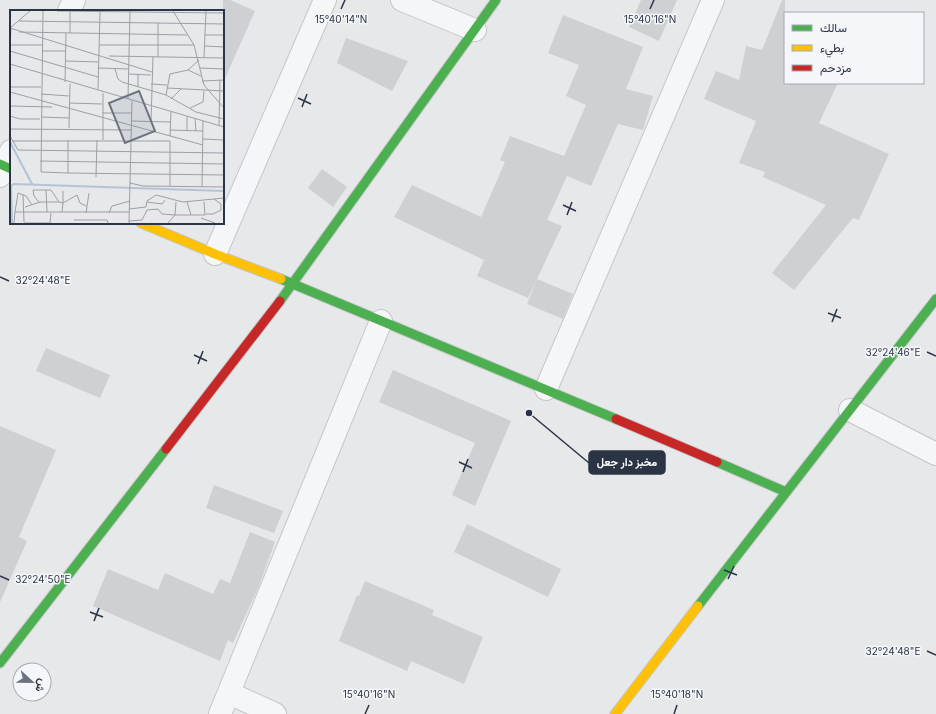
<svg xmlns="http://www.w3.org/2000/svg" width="936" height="714" font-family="Inter,Vazirmatn,sans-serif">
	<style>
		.building { fill: #ced0d3 }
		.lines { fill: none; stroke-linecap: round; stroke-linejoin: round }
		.street-casing { stroke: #c4c6c8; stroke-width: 24 }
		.fast-casing { stroke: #c4c6c8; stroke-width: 11 }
		.slow-casing { stroke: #c4c6c8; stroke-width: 11 }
		.jam-casing { stroke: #c4c6c8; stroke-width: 11 }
		.street { stroke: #f5f6f7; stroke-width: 22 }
		.fast { stroke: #4caf50; stroke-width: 9 }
		.slow { stroke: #ffc107; stroke-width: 9 }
		.jam { stroke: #c62828; stroke-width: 9 }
		.ticks { fill: none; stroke: #2b3445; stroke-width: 1.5 }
		.inset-river { fill: none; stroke: #b4c4d5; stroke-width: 2 }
		.inset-road { fill: none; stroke: #9ba0a8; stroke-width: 1 }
		.view { fill: #6c737f; fill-opacity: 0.15; stroke: #6c737f; stroke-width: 2 }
		.inset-edge { fill: none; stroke: #2b3445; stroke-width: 2 }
		.ticks-label { font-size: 10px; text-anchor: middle; fill: #2b3445; stroke: #f4f6f9; stroke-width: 3; stroke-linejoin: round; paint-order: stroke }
		.leader { fill: none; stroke: #2b3445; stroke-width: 1.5 }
		.callout-dot { fill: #2b3445; stroke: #f4f6f9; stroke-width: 1.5 }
		.callout { fill: #2b3445; stroke: #2b3445; stroke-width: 1.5 }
		.callout-label { font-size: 11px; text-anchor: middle; font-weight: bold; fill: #fff }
	</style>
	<rect width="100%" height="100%" fill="#e6e8ea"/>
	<!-- building -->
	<path class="building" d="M 223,0 L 230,0 L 255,11 L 223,83 Z
		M 641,0 L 677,0 L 659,41 L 629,27 Z
		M 782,0 L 785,0 L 785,83 L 838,83 L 819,123 L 889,154 L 859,220 L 853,218 L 794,290 L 772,273 L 826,205 L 763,177 L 765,172 L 739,163 L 756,121 L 704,99 L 716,71 L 739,80 L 746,46 L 762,50 Z
		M 563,15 L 643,47 L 626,89 L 653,96 L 643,130 L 618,124 L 591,186 L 567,176 L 547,220 L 562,226 L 528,298 L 477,276 L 484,260 L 394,217 L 412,185 L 481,217 L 505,162 L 500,160 L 510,136 L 564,156 L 586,105 L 566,96 L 579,65 L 548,53 Z
		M 346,38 L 408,61 L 392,91 L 337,63 Z
		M 322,169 L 347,187 L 333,207 L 308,188 Z
		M 537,279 L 573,294 L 563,319 L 527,304 Z
		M 46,348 L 110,375 L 100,398 L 36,371 Z
		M 393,370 L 511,421 L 475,506 L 452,495 L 475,443 L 379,402 Z
		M 0,426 L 56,450 L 19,537 L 27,541 L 0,602 Z
		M 214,485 L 283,511 L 274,533 L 206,508 Z
		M 467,524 L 561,569 L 548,597 L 454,552 Z
		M 250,532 L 275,542 L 259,586 L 233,643 L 228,640 L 220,661 L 93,606 L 108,569 L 158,590 L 165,573 L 213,594 L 220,579 L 230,583 Z
		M 365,581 L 434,610 L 432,615 L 483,637 L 464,684 L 411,661 L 407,671 L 339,641 L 357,595 L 359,596 Z"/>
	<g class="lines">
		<defs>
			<path id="street" d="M 402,0 L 475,30
				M 69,11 L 74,0
				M 0,176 L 11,151
				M 215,254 L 325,0
				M 546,389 L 713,0
				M 850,410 L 936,454
				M 229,693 L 275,714
				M 220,714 L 381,321"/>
			<path id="fast" d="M 0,164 L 11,169
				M 281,279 L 616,419
				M 280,301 L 496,0
				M 717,462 L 786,492
				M 698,606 L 936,299
				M 0,663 L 166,449"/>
			<path id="slow" d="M 141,223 L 215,254 L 281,279
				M 615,714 L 698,606"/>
			<path id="jam" d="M 616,419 L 717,462
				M 166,449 L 280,301"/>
		</defs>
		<!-- street casing -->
		<use href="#street" class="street-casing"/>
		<!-- fast casing -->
		<use href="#fast" class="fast-casing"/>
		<!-- slow casing -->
		<use href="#slow" class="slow-casing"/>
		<!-- jam casing -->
		<use href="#jam" class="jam-casing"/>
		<!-- street -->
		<use href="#street" class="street"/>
		<!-- fast -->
		<use href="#fast" class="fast"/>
		<!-- slow -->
		<use href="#slow" class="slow"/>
		<!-- jam -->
		<use href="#jam" class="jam"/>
	</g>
	<!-- ticks -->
	<path class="ticks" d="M 341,9 L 345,0M 650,9 L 654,0M 298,98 L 311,104M 302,107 L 307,94M 563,205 L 576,211M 567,215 L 572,202M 0,277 L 9,281M 828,313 L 841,318M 832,322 L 837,309M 927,352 L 936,356M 194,355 L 207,361M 198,364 L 203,351M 459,462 L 472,468M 463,472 L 468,459M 724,570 L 737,575M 0,576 L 9,580M 728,579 L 734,566M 90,612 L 103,617M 94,621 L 99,608M 927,651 L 936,655M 365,714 L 369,705M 674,714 L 677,705"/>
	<!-- overview -->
	<g transform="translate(10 10)">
		<rect width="214" height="214" fill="#e6e8ea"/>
		<path class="inset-river" d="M 0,132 L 22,174M 2,213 L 1,176 L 4,174 L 214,181"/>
		<path class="inset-road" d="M 33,1 L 31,162 L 58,163 L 58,130M 47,1 L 214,3M 163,1 L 184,35 L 194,75 L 214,98M 9,11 L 214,14M 148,13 L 148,47M 0,18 L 142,62M 0,18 L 20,1M 9,22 L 177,25M 60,23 L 60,1M 195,25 L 214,25M 0,35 L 32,35M 89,35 L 184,35M 0,36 L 1,19M 195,36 L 214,37M 0,41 L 88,67M 32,41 L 56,41M 99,46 L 214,48M 194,47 L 196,1M 56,51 L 88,52M 0,54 L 214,117M 89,58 L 119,59M 190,58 L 214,59M 105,59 L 108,69 L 112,72 L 156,85 L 186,102 L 214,109M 178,60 L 191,66M 119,64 L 141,65M 192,71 L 214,70M 55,72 L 56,23M 141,74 L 157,75M 0,77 L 31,77M 128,77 L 128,64M 157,78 L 214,81M 88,79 L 90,2M 0,82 L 193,135M 93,83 L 93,130M 0,84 L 0,97M 31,84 L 59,86M 156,85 L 160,64 L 178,60 L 189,50M 118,89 L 120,1M 161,89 L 171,79M 59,93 L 92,94M 0,96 L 42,97M 180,98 L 193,92 L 194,81M 92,103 L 122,103M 0,106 L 10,109 L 30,109M 31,107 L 59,108M 185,109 L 186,121M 122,111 L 160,112M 141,111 L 143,47M 209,115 L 210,70M 59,118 L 60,74M 0,119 L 122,120M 160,120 L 193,121M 177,121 L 177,106M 0,126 L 8,140 L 214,143M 160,126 L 161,102M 193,129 L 214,130M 2,131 L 160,131M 160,131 L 160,176M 30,151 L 214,154M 58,163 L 214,165M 86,167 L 87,130M 120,173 L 133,176 L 214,177M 192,177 L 193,111M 36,180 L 37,202M 53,181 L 53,193 L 67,185 L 70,193 L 76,196M 13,185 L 14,212M 29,192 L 24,186 L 23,180 L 41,180 L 49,192 L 53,193 L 52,202M 137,192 L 152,194 L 155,190M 177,192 L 181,205M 15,197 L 30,192 L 49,192M 119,199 L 136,197 L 137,191 L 146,185 L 173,192 L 214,188M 5,202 L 8,183 L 16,186 L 22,195M 76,203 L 79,183M 99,203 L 102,196 L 120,191M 196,204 L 203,204 L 211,200 L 211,194 L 204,189M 165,205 L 195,205 L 194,192M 191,208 L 205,213M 64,210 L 97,210 L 98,213M 119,211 L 132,210 L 137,200 L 148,199 L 152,204 L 165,205M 4,213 L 5,202 L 119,202M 14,213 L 40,213 L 41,203M 119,213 L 122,91M 158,213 L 165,205 L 166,192"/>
		<path class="view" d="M 129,81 L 145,121 L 115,133 L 99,93 Z"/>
		<rect width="214" height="214" class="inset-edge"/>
	</g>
	<g class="ticks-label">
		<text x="341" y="23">15°40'14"N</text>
		<text x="650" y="23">15°40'16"N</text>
		<text x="43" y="284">32°24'48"E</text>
		<text x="893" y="356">32°24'46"E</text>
		<text x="43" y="583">32°24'50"E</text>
		<text x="893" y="655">32°24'48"E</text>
		<text x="369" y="698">15°40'16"N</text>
		<text x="677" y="698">15°40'18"N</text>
	</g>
	<!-- callouts -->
	<path class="leader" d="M529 413L589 463"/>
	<circle class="callout-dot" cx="529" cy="413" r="4"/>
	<rect class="callout" x="589" y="451" width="76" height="23" rx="4"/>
	<g class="callout-label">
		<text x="627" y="466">مخبز دار جعل</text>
	</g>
	<!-- legend -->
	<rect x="784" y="12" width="140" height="72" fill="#f4f6f9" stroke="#a4a8b1"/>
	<rect x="792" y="25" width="20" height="6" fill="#4caf50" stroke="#a4a8b1"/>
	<text x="820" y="32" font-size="12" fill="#2b3445">سالك</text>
	<rect x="792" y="45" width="20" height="6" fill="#ffc107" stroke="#a4a8b1"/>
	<text x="820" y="52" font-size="12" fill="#2b3445">بطيء</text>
	<rect x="792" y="65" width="20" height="6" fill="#c62828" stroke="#a4a8b1"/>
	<text x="820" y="72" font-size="12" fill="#2b3445">مزدحم</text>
	<!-- north arrow -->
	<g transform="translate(32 682) rotate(112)"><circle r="19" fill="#f4f6f9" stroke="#a4a8b1"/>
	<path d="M0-3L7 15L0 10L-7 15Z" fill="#6c737f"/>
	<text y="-6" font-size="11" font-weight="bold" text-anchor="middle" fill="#2b3445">ش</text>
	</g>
</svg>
